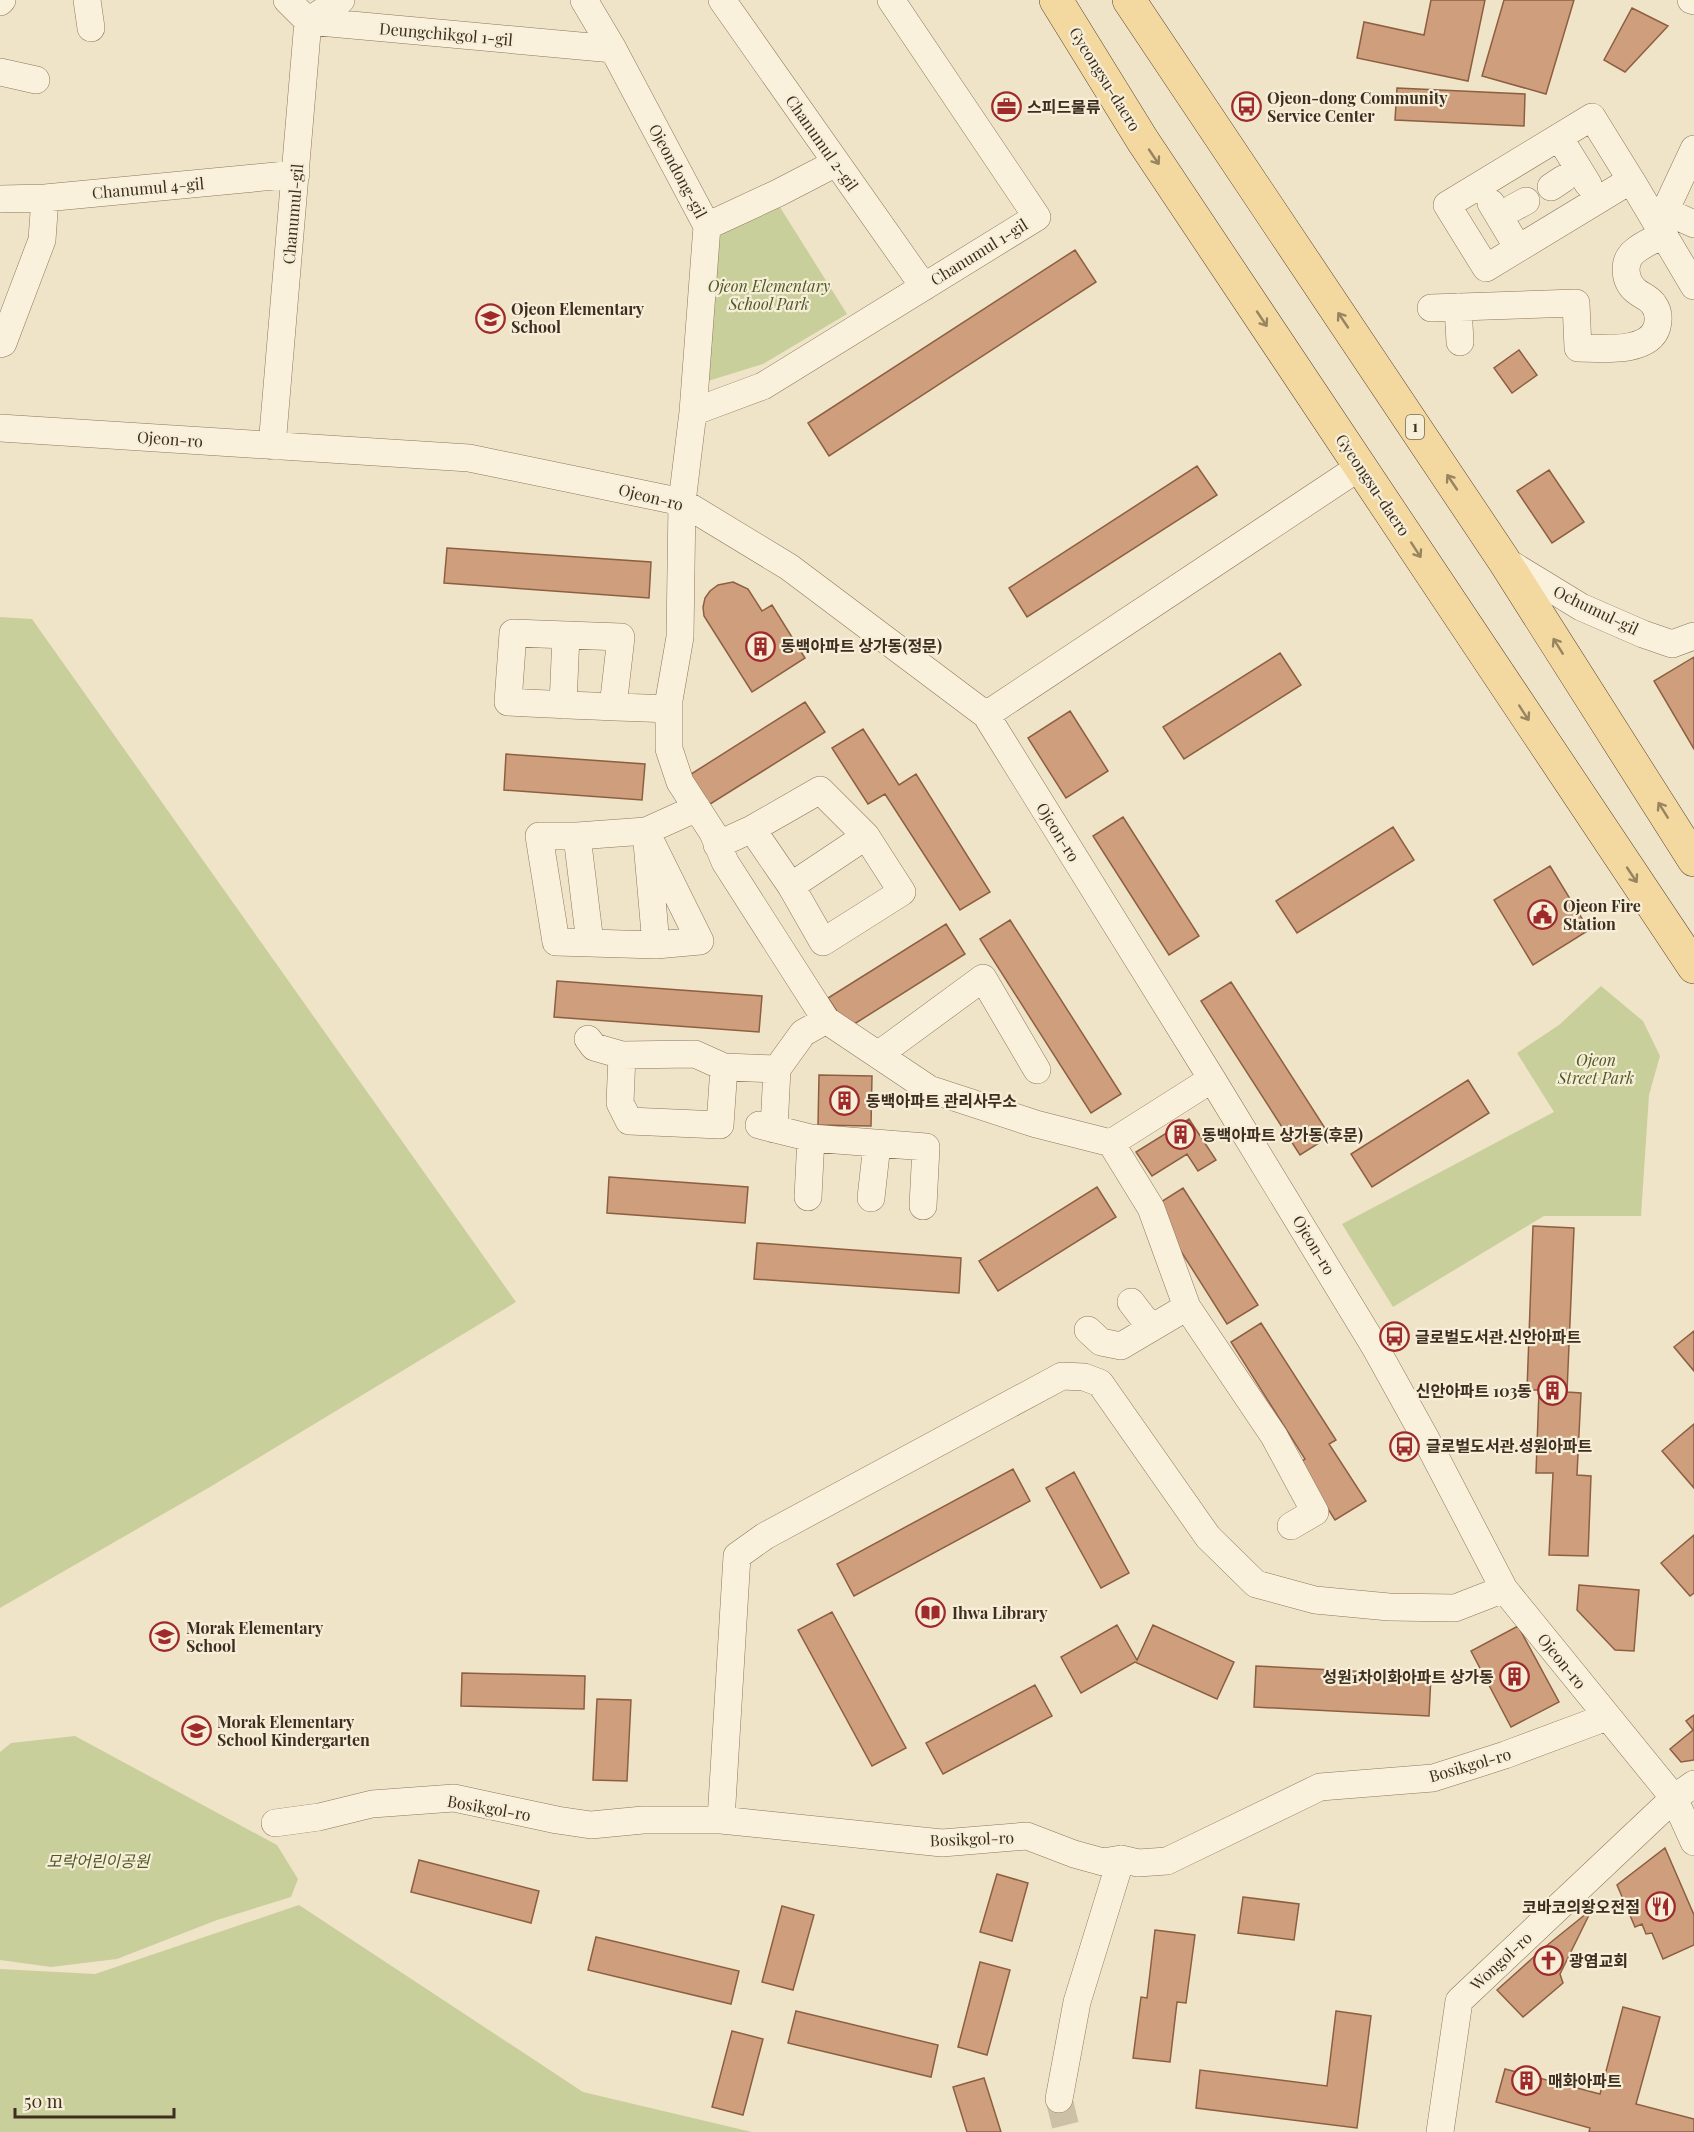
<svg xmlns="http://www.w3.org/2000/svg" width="1694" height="2132" font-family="'Playfair Display','Noto Sans KR',serif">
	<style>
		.green { fill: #c9cf9b }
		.building { fill: #cf9f7d; stroke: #8d5f41; stroke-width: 1.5 }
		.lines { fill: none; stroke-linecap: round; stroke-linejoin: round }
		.minor-tunnel { stroke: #ccc0a6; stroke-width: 27; stroke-dasharray: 27 14; stroke-linecap: butt }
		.minor-casing { stroke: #8d765c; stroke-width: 28 }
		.major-casing { stroke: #5b4430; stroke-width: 34 }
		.minor { stroke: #faf1dc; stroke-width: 27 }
		.major { stroke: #f3d9a0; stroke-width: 33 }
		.oneway { stroke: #988460 }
		.labels { text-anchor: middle; stroke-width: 4.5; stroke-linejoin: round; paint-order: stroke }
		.shield { fill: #f7eed8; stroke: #756857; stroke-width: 1.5 }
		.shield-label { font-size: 15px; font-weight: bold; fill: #3d2e20 }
		.street-label { font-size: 16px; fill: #3d2e20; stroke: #f7eed8 }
		.poi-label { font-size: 16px; font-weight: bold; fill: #3d2e20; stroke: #f7eed8; text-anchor: start }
		.park-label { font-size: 16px; font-style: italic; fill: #4d5a26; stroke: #f7eed8 }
	</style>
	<rect width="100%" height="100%" fill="#f0e4c8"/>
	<!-- green -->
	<path class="green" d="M 778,204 L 847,314 L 763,364 L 708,381 L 718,229 Z
		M 0,617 L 32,619 L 516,1302 L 210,1487 L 0,1608 Z
		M 1601,986 L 1643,1021 L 1660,1056 L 1649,1095 L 1641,1216 L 1544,1216 L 1393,1307 L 1342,1224 L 1554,1112 L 1517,1053 L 1559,1025 Z
		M 75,1736 L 277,1845 L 298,1879 L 291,1897 L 217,1920 L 117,1959 L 51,1967 L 0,1960 L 0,1752 L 11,1743 Z
		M 299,1905 L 583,2092 L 752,2132 L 0,2132 L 0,1969 L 95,1974 Z"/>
	<!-- building -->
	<path class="building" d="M 1431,0 L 1485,0 L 1468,81 L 1357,58 L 1364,22 L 1424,35 Z
		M 1504,0 L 1574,0 L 1546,94 L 1482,76 Z
		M 1632,8 L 1668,26 L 1625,72 L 1604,60 Z
		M 1397,88 L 1525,94 L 1524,126 L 1395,120 Z
		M 1075,250 L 1096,282 L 829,456 L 808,423 Z
		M 1519,350 L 1537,375 L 1512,393 L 1494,368 Z
		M 1197,466 L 1217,495 L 1027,617 L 1009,588 Z
		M 1549,470 L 1584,522 L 1552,543 L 1517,491 Z
		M 447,548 L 651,562 L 649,598 L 444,583 Z
		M 733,582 L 748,589 L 762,611 L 772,605 L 805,658 L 752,692 L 704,616 L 703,607 L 705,598 L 710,591 L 718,585 Z
		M 1280,653 L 1301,685 L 1184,759 L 1163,727 Z
		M 1694,657 L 1694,749 L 1654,681 Z
		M 805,702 L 825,732 L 707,806 L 688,776 Z
		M 1070,711 L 1108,771 L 1066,798 L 1028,738 Z
		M 863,729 L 899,785 L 916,774 L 990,892 L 960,910 L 885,794 L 868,804 L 832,748 Z
		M 506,754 L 645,764 L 642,800 L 504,790 Z
		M 1123,817 L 1199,936 L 1169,955 L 1093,836 Z
		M 1393,827 L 1414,860 L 1297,933 L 1276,901 Z
		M 1550,866 L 1589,930 L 1533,965 L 1494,900 Z
		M 1010,920 L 1121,1094 L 1091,1113 L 980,939 Z
		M 946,924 L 965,954 L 848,1028 L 828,998 Z
		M 557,981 L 762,996 L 759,1032 L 554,1017 Z
		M 1231,982 L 1330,1136 L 1300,1155 L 1201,1001 Z
		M 819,1075 L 872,1076 L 871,1126 L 818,1125 Z
		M 1468,1080 L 1489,1113 L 1372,1187 L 1351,1154 Z
		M 1189,1119 L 1216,1160 L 1198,1171 L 1187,1154 L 1152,1176 L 1136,1152 Z
		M 609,1177 L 748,1187 L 745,1223 L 607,1213 Z
		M 1097,1187 L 1116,1217 L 998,1291 L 979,1261 Z
		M 1183,1188 L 1258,1305 L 1227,1324 L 1153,1207 Z
		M 1533,1226 L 1574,1228 L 1567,1392 L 1581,1393 L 1577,1475 L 1591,1476 L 1588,1556 L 1549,1555 L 1553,1473 L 1536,1473 L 1539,1390 L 1527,1390 Z
		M 757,1243 L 961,1258 L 959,1293 L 754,1279 Z
		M 1261,1323 L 1336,1440 L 1329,1444 L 1366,1501 L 1335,1520 L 1299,1463 L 1305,1459 L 1231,1342 Z
		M 1694,1331 L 1694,1371 L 1674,1347 Z
		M 1694,1424 L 1694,1488 L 1662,1451 Z
		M 1013,1469 L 1030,1501 L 854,1596 L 837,1564 Z
		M 1074,1472 L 1129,1573 L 1101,1588 L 1046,1488 Z
		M 1694,1535 L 1694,1593 L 1690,1596 L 1661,1563 Z
		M 1579,1585 L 1639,1590 L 1634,1651 L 1615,1650 L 1577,1610 Z
		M 832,1612 L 906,1748 L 872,1766 L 798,1630 Z
		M 1117,1625 L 1137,1660 L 1153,1625 L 1234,1662 L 1217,1699 L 1135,1662 L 1081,1693 L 1061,1657 Z
		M 1518,1626 L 1559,1702 L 1511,1727 L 1471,1651 Z
		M 1256,1666 L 1431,1675 L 1429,1716 L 1254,1707 Z
		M 462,1673 L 585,1676 L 584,1709 L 461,1706 Z
		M 1035,1685 L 1052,1716 L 943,1774 L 926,1743 Z
		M 597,1699 L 631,1700 L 627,1781 L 593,1780 Z
		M 1694,1715 L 1694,1760 L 1681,1762 L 1670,1749 L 1693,1730 L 1686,1721 Z
		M 1665,1848 L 1694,1915 L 1694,1945 L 1663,1959 L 1652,1933 L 1646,1934 L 1642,1924 L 1635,1927 L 1617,1885 Z
		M 419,1860 L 539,1891 L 531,1923 L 411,1892 Z
		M 997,1874 L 1028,1883 L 1012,1941 L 980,1932 Z
		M 1243,1897 L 1299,1904 L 1294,1940 L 1238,1933 Z
		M 782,1906 L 814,1915 L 793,1990 L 762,1982 Z
		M 1592,1909 L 1560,1974 L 1563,1983 L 1523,2017 L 1497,1990 L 1545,1947 Z
		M 1155,1930 L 1195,1935 L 1186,2003 L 1177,2002 L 1170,2062 L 1133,2058 L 1141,1997 L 1147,1998 Z
		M 596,1937 L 739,1971 L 731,2004 L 588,1970 Z
		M 980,1962 L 1010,1970 L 987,2055 L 958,2047 Z
		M 1623,2007 L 1660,2017 L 1636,2104 L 1694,2119 L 1694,2132 L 1589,2132 L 1590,2128 L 1496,2102 L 1505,2069 L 1600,2094 Z
		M 796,2011 L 938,2045 L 931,2077 L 788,2043 Z
		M 1336,2011 L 1371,2016 L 1357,2128 L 1196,2108 L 1200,2070 L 1327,2086 Z
		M 732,2031 L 763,2039 L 743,2115 L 712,2107 Z
		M 984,2078 L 1001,2132 L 967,2132 L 953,2087 Z"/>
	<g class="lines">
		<!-- minor-tunnel -->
		<path class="minor-tunnel" d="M 1059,2099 L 1067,2132"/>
		<defs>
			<path id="minor" d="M 87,0 L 91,28
				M 287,0 L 308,21 L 613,49
				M 584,0 L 613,49 L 707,226 L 693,412 L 682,502 L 680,637 L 669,700 L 669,749 L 680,782 L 713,833 L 725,862 L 826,1020 L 929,1089 L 1036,1124 L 1111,1143 L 1151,1208 L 1187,1307 L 1274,1436 L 1315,1512 L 1291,1526
				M 722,0 L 924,287
				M 1691,0 L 1694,1
				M 0,2 L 2,0
				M 0,72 L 36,80
				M 1592,117 L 1631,180 L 1486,268 L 1447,205 Z
				M 1559,137 L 1588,184
				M 1694,149 L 1665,211 L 1694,224
				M 1631,180 L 1694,286
				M 1551,187 L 1563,179
				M 0,199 L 45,198 L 296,174
				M 1491,203 L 1518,248
				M 1513,208 L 1526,201
				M 707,226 L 778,193 L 836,163
				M 1458,307 L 1460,342
				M 1431,308 L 1576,303 L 1578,348 C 1600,348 1649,354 1657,327 C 1659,319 1659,312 1654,305 C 1650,298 1642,296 1636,291 C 1624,281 1622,261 1635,251 C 1643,244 1654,240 1663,235
				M 0,344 L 3,343 L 42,240 L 45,198
				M 693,412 L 763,386 L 1037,217 L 891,0
				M 0,428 L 469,458 L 682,502 L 789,567 L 986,715 L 1212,1079 L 1375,1347 L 1426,1439 L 1504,1589 L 1674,1798 L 1694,1842
				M 272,446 L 308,21 L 341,0
				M 1504,560 L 1581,607 L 1643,634 L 1672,644 L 1694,636
				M 563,705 L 566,635
				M 613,707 L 621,637 L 513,633 L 508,702 C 562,705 616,707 669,709
				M 986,715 L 1361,466
				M 646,831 L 656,945 L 590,943 L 577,836 L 646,831 L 697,808
				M 577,836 L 539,836 L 556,942 L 590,943
				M 717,845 L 752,829 L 820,790 L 866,836 L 902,892 L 823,942 L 791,886 L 752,829
				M 653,846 L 700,941 L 656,945
				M 791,886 L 866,836
				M 588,1039 L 594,1047 L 622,1055
				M 878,1055 L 983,978 L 1037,1070
				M 724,1067 L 720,1125 L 629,1121 L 620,1103 L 622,1055 L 695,1054 L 724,1067 L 777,1069 L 803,1033 L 826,1020
				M 759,1125 L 811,1138 L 926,1147 L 923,1206
				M 774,1129 L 777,1069
				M 1111,1143 L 1212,1079
				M 808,1197 L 811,1138
				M 871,1198 L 877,1144
				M 1131,1302 L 1151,1328
				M 1088,1330 L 1101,1342 L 1121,1346 L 1187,1307
				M 721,1820 L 737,1556 L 765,1536 L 1062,1376 L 1084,1377 L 1100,1383 L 1208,1537 L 1256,1584 L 1315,1600 L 1389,1607 L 1455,1608 L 1504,1589
				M 275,1823 L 319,1817 L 372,1804 L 454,1798 L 557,1820 L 591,1825 L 643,1820 L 721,1820 L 942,1843 L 1027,1836 L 1074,1854 L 1103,1862 L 1121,1859 L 1138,1863 L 1167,1861 L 1320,1787 L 1433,1778 L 1505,1755 L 1607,1717
				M 1059,2099 L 1077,2002 L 1121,1859
				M 1440,2132 L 1459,2001 L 1674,1798 L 1694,1784"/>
			<path id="major" d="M 1056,0 L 1143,141 L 1694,967
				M 1129,0 L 1503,559 L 1694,860"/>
		</defs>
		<!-- minor casing -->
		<use href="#minor" class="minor-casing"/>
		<!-- major casing -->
		<use href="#major" class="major-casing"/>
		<!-- minor -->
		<use href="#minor" class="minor"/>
		<!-- major -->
		<use href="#major" class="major"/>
	</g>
	<!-- one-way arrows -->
	<defs><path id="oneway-shaft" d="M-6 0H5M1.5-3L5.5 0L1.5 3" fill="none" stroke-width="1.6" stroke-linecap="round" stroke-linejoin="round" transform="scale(1.5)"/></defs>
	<g class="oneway">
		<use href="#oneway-shaft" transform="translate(1154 157) rotate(56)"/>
		<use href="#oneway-shaft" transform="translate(1262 319) rotate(56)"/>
		<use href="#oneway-shaft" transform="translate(1343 320) rotate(-124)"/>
		<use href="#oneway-shaft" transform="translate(1452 482) rotate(-124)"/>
		<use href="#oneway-shaft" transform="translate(1416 550) rotate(57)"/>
		<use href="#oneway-shaft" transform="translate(1558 646) rotate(-122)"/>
		<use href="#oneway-shaft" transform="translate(1524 713) rotate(57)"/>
		<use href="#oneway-shaft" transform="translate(1663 810) rotate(-122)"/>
		<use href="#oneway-shaft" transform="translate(1632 875) rotate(56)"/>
	</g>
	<!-- icons -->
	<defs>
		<symbol id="office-ring" viewBox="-11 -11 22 22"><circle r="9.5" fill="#f7eed8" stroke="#9e2a2b" stroke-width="1.5"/><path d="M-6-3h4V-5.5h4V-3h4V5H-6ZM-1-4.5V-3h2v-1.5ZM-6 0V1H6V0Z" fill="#9e2a2b"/></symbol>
		<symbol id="bus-ring" viewBox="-11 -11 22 22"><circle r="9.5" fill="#f7eed8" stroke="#9e2a2b" stroke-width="1.5"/><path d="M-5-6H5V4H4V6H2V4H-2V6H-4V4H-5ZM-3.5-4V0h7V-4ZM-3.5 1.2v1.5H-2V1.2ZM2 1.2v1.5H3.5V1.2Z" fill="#9e2a2b"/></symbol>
		<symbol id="school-ring" viewBox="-11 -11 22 22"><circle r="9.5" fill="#f7eed8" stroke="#9e2a2b" stroke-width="1.5"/><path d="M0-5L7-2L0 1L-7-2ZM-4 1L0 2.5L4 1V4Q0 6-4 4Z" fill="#9e2a2b"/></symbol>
		<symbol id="building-ring" viewBox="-11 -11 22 22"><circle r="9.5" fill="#f7eed8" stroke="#9e2a2b" stroke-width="1.5"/><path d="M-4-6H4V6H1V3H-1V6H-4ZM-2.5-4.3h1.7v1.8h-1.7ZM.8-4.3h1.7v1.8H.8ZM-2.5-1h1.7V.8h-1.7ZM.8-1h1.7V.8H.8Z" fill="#9e2a2b"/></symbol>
		<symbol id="civic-ring" viewBox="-11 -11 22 22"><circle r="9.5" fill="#f7eed8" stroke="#9e2a2b" stroke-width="1.5"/><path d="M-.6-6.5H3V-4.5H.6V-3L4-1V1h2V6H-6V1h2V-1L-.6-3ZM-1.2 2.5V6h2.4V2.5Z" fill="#9e2a2b"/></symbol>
		<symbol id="library-ring" viewBox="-11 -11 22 22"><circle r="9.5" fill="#f7eed8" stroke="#9e2a2b" stroke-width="1.5"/><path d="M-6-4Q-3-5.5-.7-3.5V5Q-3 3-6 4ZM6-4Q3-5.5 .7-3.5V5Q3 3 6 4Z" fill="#9e2a2b"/></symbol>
		<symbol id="restaurant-ring" viewBox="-11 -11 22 22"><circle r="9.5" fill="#f7eed8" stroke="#9e2a2b" stroke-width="1.5"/><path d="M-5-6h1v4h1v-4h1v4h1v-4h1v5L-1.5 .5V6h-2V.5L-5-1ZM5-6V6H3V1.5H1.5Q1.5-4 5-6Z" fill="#9e2a2b"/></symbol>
		<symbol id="church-ring" viewBox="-11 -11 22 22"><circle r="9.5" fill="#f7eed8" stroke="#9e2a2b" stroke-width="1.5"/><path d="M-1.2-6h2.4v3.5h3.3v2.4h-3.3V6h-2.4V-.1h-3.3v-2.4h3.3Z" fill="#9e2a2b"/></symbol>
	</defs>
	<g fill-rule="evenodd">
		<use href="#office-ring" x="990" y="90" width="33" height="33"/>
		<use href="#bus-ring" x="1230" y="90" width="33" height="33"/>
		<use href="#school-ring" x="474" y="302" width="33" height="33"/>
		<use href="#building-ring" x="744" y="630" width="33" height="33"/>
		<use href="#civic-ring" x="1526" y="898" width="33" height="33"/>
		<use href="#building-ring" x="828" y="1084" width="33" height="33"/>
		<use href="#building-ring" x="1164" y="1118" width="33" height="33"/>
		<use href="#bus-ring" x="1378" y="1320" width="33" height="33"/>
		<use href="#building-ring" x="1536" y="1374" width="33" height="33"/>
		<use href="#bus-ring" x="1388" y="1430" width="33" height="33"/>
		<use href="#library-ring" x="914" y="1596" width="33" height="33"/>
		<use href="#school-ring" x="148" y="1620" width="33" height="33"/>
		<use href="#building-ring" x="1498" y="1660" width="33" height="33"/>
		<use href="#school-ring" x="180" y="1714" width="33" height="33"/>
		<use href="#restaurant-ring" x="1644" y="1890" width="33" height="33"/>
		<use href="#church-ring" x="1532" y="1944" width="33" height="33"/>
		<use href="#building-ring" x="1510" y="2064" width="33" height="33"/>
	</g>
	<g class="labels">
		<!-- shield labels -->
		<rect class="shield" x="1406" y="415" width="18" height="24" rx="4.5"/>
		<g class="shield-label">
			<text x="1415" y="432">1</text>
		</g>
		<!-- street labels -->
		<g class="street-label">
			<text transform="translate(446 34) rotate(5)" y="6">Deungchikgol 1-gil</text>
			<text transform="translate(1105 79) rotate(58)" y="6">Gyeongsu-daero</text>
			<text transform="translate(822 143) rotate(55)" y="6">Chanumul 2-gil</text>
			<text transform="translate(678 171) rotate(62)" y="6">Ojeondong-gil</text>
			<text transform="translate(148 188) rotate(-5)" y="6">Chanumul 4-gil</text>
			<text transform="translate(293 214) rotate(-85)" y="6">Chanumul-gil</text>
			<text transform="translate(979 252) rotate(-32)" y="6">Chanumul 1-gil</text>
			<text transform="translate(170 439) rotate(4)" y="6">Ojeon-ro</text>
			<text transform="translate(1373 485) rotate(56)" y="6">Gyeongsu-daero</text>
			<text transform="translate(651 497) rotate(14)" y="6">Ojeon-ro</text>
			<text transform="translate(1596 610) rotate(26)" y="6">Ochumul-gil</text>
			<text transform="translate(1058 832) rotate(58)" y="6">Ojeon-ro</text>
			<text transform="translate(1314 1245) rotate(59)" y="6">Ojeon-ro</text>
			<text transform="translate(1562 1661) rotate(51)" y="6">Ojeon-ro</text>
			<text transform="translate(1470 1765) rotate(-16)" y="6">Bosikgol-ro</text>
			<text transform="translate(489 1808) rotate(10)" y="6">Bosikgol-ro</text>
			<text transform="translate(972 1839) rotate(-2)" y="6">Bosikgol-ro</text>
			<text transform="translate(1501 1961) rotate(-43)" y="6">Wongol-ro</text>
		</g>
		<!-- poi labels -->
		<g class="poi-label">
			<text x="1267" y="104">Ojeon-dong Community<tspan x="1267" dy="18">Service Center</tspan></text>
			<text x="1027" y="113">스피드물류</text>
			<text x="511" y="315">Ojeon Elementary<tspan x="511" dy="18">School</tspan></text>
			<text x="781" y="652">동백아파트 상가동(정문)</text>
			<text x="1563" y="912">Ojeon Fire<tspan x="1563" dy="18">Station</tspan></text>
			<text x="866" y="1107">동백아파트 관리사무소</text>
			<text x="1202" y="1141">동백아파트 상가동(후문)</text>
			<text x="1415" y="1343">글로벌도서관.신안아파트</text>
			<text x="1532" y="1397" text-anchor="end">신안아파트 103동</text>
			<text x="1426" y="1452">글로벌도서관.성원아파트</text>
			<text x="952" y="1619">Ihwa Library</text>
			<text x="186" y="1634">Morak Elementary<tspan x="186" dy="18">School</tspan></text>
			<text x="1494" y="1683" text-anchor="end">성원1차이화아파트 상가동</text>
			<text x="217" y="1728">Morak Elementary<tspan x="217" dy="18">School Kindergarten</tspan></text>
			<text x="1640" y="1913" text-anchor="end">코바코의왕오전점</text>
			<text x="1569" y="1967">광염교회</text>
			<text x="1548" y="2087">매화아파트</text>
		</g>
		<!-- park labels -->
		<g class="park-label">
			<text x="769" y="292">Ojeon Elementary<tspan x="769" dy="18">School Park</tspan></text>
			<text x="1596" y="1066">Ojeon<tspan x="1596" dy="18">Street Park</tspan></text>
			<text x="98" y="1867">모락어린이공원</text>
		</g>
	</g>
	<!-- scale -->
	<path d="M15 2108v9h159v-9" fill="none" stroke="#3d2e20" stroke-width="3"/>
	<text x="24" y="2108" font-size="18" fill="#3d2e20" stroke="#f7eed8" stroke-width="4.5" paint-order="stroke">50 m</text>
</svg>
